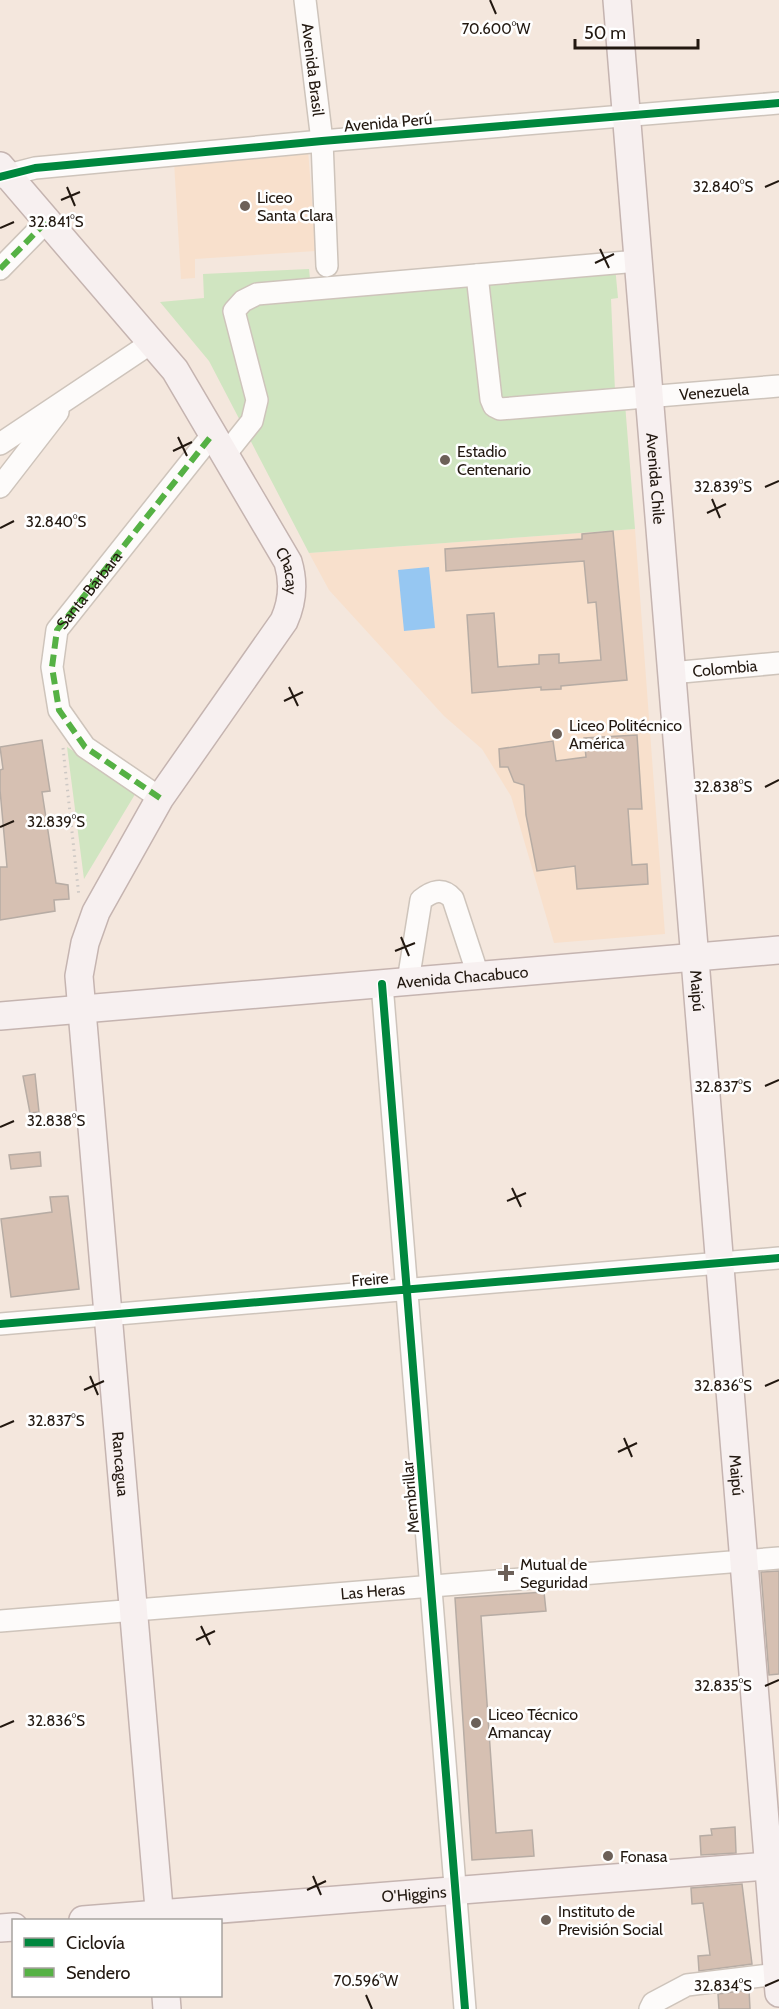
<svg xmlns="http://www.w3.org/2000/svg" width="779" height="2009" font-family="Cabin,sans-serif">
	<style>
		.built { fill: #f8e0cc }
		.green { fill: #d0e5c1 }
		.water { fill: #96c7f2 }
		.building { fill: #d6c0b2; stroke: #b7aca4; stroke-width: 1.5 }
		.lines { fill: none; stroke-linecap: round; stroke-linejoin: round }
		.minor-casing { stroke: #cec4bb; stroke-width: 24 }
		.major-casing { stroke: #c5b4b0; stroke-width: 30 }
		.path { stroke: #cdc8c4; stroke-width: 3; stroke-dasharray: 1.5 4.5; stroke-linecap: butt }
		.minor { stroke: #fdfbfa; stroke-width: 21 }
		.major { stroke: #f7f0f0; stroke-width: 27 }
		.quiet { stroke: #55b144; stroke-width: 6; stroke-dasharray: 12 6; stroke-linecap: butt }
		.cycleway-casing { stroke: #fff; stroke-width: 11 }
		.cycleway { stroke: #00873e; stroke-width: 8 }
		.ticks { fill: none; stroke: #221810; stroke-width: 2 }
		.poi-dot { fill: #6c6058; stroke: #fff; stroke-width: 2 }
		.labels { text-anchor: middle; stroke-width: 5; stroke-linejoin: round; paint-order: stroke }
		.street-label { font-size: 16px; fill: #221810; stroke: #fff }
		.poi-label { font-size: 16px; fill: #221810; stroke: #fff; text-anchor: start }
		.ticks-label { font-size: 15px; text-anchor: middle; fill: #221810; stroke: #fff; stroke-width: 5; stroke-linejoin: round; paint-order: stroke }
	</style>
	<rect width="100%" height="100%" fill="#f4e7dd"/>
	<!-- built -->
	<path class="built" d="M 308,150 L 316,251 L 195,259 L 195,278 L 181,279 L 174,162 Z
		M 635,529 L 665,934 L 554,943 L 511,796 L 482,749 L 444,716 L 329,590 L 309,553 Z"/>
	<!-- green -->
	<path class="green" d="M 615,266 L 618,298 L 611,299 L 615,391 L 624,391 L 635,529 L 309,553 L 209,361 L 160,302 L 204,298 L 203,274 L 309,269 L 311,289 Z
		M 67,747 L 137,791 L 84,879 Z"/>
	<!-- water -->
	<path class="water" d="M 429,567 L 435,628 L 404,631 L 398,570 Z"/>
	<!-- building -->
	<path class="building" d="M 613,531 L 627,680 L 561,686 L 561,689 L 541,690 L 541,687 L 472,693 L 467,615 L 494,613 L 498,667 L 539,664 L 539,655 L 559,654 L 559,663 L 601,660 L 596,602 L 588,603 L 584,561 L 446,571 L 445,549 L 582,539 L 582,534 Z
		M 637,735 L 642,809 L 628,809 L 632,865 L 647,864 L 648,884 L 577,889 L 575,866 L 537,871 L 526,815 L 524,785 L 514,782 L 508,767 L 500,767 L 499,749 L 553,741 L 556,761 L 586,757 L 584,738 Z
		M 42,740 L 50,791 L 42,792 L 56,883 L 68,885 L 69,899 L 54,900 L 55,911 L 0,920 L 0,867 L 7,867 L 0,790 L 0,770 L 3,769 L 0,747 Z
		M 35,1074 L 39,1112 L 30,1113 L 23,1076 Z
		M 40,1152 L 41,1166 L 11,1169 L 9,1155 Z
		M 68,1196 L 79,1289 L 11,1297 L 1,1219 L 52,1212 L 50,1197 Z
		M 779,1571 L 779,1674 L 769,1675 L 761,1572 Z
		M 544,1592 L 546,1611 L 481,1616 L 496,1833 L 532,1830 L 534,1856 L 472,1860 L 455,1598 Z
		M 735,1827 L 736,1853 L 701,1855 L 700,1836 L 712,1835 L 711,1829 Z
		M 742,1884 L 752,1964 L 699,1971 L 698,1956 L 710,1955 L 703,1903 L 692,1904 L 691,1888 Z
		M 749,1990 L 750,2009 L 719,2009 L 718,1994 Z"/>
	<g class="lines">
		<defs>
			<g id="minor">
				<path id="s1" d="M 305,0 L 322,141 L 327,266"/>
				<path d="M 0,177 L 35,168 L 322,141 L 779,103"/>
				<path d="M 0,269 L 47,221"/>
				<path id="s2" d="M 477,275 L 491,399 L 494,406 L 500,409 L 779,386"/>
				<path d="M 0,444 L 151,343"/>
				<path d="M 224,456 L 252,421 L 257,400 L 234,311 L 243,301 L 257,294 L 638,261"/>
				<path d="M 0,487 L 58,412"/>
				<path id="s3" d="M 671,673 L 779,663"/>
				<path d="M 160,798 L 85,747 L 59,710 L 52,667 L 57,630 L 212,435"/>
				<path d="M 408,981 L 421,900 C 432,891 443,887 453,899 L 478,975"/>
				<path d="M 382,984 L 465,2009"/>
				<path d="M 0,1324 L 779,1258"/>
				<path id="s4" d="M 0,1621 L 779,1558"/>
				<path d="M 650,2009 L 653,2003 L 687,1985 L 778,1974"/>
			</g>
			<g id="major">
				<path id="s5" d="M 617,0 L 779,1993"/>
				<path id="s6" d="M 0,166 L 175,370 L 288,562 C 294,582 293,601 284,621 L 160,798 L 96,912 L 85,943 L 79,976 L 160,1920"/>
				<path id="s7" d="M 0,1016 L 779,950"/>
				<path id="s8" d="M 83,1920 L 779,1865"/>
				<path d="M 0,1928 L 14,1927"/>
				<path d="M 166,1996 L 167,2009"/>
			</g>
		</defs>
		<!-- minor casing -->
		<use href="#minor" class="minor-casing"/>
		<!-- major casing -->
		<use href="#major" class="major-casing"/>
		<!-- path -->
		<path class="path" d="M 63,748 L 79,897"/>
		<!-- minor -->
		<use href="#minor" class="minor"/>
		<!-- major -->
		<use href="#major" class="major"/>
		<!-- quiet -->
		<g class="quiet">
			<path d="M 0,269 L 47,221"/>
			<path id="s9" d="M 160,798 L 85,747 L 59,710 L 52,667 L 57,630 L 212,435"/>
		</g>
		<defs>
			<path id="cycleway" d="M 0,177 L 35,168 L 322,141 L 779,103
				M 382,984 L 465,2009
				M 0,1324 L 779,1258"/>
		</defs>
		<!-- cycleway casing -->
		<use href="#cycleway" class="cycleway-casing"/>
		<!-- cycleway -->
		<use href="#cycleway" class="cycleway"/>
	</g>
	<!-- ticks -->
	<path class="ticks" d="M 490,0 L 496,14M 67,187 L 75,206M 765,187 L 779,181M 61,200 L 80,192M 0,228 L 14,222M 600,249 L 609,268M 595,263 L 614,254M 178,437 L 187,456M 173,451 L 192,442M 765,487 L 779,481M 712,499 L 720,518M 707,513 L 726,504M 0,528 L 14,521M 289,687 L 298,706M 284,701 L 303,692M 765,787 L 779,780M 0,827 L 14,821M 401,937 L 409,956M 395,951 L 415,943M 765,1086 L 779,1080M 0,1127 L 14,1121M 512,1188 L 521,1207M 507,1201 L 526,1193M 90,1376 L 98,1395M 765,1386 L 779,1380M 84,1390 L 104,1381M 0,1427 L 14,1421M 624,1438 L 632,1457M 618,1452 L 637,1443M 201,1626 L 210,1645M 196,1640 L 215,1631M 765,1686 L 779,1680M 0,1727 L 14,1721M 313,1876 L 321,1895M 307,1890 L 326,1881M 765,1986 L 779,1980M 366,1995 L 372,2009"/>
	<!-- markers -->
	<g class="poi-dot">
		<circle cx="245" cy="206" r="6"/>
		<circle cx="445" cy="460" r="6"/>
		<circle cx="557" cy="734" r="6"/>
		<path d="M503 1564h6v6h6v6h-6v6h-6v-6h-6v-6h6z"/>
		<circle cx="476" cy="1723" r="6"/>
		<circle cx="608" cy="1856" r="6"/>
		<circle cx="546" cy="1920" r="6"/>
	</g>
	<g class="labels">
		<!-- street labels -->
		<g class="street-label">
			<text dy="6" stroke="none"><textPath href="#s1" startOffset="70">Avenida Brasil</textPath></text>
			<text transform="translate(388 122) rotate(-5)" y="6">Avenida Perú</text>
			<text dy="6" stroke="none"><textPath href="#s2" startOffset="354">Venezuela</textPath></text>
			<text dy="6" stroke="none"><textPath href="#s5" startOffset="480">Avenida Chile</textPath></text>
			<text dy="6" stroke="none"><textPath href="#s6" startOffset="500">Chacay</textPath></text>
			<text dy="6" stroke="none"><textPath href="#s9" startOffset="268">Santa Bárbara</textPath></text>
			<text dy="6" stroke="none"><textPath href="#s3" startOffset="54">Colombia</textPath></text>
			<text dy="6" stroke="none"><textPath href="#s7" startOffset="464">Avenida Chacabuco</textPath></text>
			<text dy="6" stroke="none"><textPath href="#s5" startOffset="994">Maipú</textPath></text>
			<text transform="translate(370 1279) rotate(-5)" y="6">Freire</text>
			<text dy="6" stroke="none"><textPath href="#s6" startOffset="1455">Rancagua</textPath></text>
			<text dy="6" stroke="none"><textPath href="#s5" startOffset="1480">Maipú</textPath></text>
			<text transform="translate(410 1497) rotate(-95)" y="6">Membrillar</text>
			<text dy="6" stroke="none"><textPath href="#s4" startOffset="374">Las Heras</textPath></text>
			<text dy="6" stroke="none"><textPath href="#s8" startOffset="332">O'Higgins</textPath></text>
		</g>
		<!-- poi labels -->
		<g class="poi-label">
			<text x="257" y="203">Liceo<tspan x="257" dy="18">Santa Clara</tspan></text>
			<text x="457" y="457">Estadio<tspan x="457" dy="18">Centenario</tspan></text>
			<text x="569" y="731">Liceo Politécnico<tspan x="569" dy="18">América</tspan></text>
			<text x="520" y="1570">Mutual de<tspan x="520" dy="18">Seguridad</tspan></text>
			<text x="488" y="1720">Liceo Técnico<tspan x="488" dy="18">Amancay</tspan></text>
			<text x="620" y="1862">Fonasa</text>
			<text x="558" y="1917">Instituto de<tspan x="558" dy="18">Previsión Social</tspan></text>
		</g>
	</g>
	<g class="ticks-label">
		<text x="496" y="34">70.600°W</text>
		<text x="723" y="192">32.840°S</text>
		<text x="56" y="227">32.841°S</text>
		<text x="723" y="492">32.839°S</text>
		<text x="56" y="527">32.840°S</text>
		<text x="723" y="792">32.838°S</text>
		<text x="56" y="827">32.839°S</text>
		<text x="723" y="1092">32.837°S</text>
		<text x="56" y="1126">32.838°S</text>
		<text x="723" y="1391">32.836°S</text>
		<text x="56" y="1426">32.837°S</text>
		<text x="723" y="1691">32.835°S</text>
		<text x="56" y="1726">32.836°S</text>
		<text x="366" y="1986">70.596°W</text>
		<text x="723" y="1991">32.834°S</text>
	</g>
	<!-- legend -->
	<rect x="12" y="1919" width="210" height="78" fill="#ffffff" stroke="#a7a39f" stroke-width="1.5"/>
	<rect x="24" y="1938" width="30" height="9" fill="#00873e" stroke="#a7a39f" stroke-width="1.5"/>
	<text x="66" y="1949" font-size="18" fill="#221810">Ciclovía</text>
	<rect x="24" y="1968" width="30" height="9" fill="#55b144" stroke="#a7a39f" stroke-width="1.5"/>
	<text x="66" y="1979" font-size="18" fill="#221810">Sendero</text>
	<!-- scale -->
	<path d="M575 39v9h123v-9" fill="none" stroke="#221810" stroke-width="3"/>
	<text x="584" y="39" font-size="18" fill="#221810" stroke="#ffffff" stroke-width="4.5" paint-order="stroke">50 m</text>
</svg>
